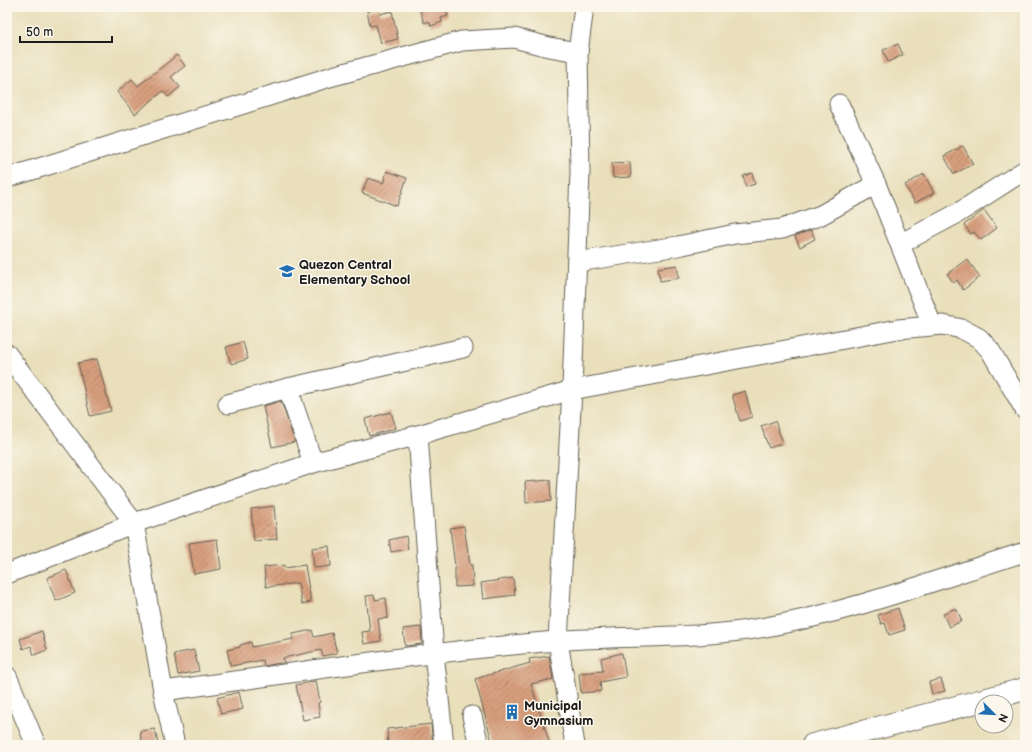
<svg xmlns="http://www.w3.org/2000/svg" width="1032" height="752" viewBox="0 0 1032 752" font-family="'Balsamiq Sans',sans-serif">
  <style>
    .building { fill: url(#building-hatch) }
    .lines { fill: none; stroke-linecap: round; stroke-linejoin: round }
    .minor-casing { stroke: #646054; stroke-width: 21 }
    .highway-casing { stroke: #646054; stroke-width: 24 }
    .minor { stroke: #fff; stroke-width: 19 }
    .highway { stroke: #fff; stroke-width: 22 }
    .labels { text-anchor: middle; stroke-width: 3; stroke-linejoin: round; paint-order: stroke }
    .poi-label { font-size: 13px; font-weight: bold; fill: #1c1c1c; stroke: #fbf7ec; text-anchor: start }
  </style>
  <defs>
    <pattern id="building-hatch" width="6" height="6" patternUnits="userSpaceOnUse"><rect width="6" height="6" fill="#d89f7e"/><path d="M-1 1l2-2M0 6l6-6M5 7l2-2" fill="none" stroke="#ae8166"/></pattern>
  </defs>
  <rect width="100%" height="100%" fill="#fbf7ec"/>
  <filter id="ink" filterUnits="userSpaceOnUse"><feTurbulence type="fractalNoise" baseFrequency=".025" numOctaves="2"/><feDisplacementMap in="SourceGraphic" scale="8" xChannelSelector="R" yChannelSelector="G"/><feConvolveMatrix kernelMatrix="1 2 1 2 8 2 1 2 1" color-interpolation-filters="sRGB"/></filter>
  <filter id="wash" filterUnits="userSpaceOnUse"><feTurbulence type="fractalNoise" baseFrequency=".012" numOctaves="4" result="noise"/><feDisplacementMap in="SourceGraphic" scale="16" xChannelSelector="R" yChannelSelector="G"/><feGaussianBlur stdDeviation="0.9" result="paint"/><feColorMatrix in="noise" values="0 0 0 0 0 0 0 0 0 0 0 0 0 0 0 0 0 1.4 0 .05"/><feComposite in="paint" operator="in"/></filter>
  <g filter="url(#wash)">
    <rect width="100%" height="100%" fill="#e9dfbb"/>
    <g id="blocks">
      <g class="building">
        <path d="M419,7H445L448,16L441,18L442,22L431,26L429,21L424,23Z"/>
        <path d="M378,9L380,14L392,11L398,39L381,43L376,25L370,26L367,11Z"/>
        <path d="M898,44L903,55L888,62L883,50Z"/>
        <path d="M177,55L185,66L171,77L180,87L168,97L163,91L135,114L117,92L132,79L138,86Z"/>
        <path d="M963,146L973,164L954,174L944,156Z"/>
        <path d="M630,162L631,177L613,178L612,163Z"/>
        <path d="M387,171L407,178L397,206L362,193L368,178L383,183Z"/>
        <path d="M752,173L755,184L746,187L743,176Z"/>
        <path d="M924,174L934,193L915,203L905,185Z"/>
        <path d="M984,210L997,228L981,240L974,232L971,234L964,225Z"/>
        <path d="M811,230L815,239L800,247L795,236Z"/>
        <path d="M967,259L980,277L963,290L957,280L954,283L947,274Z"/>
        <path d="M677,265L679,278L660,281L658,268Z"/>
        <path d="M243,342L248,359L231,364L226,347Z"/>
        <path d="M97,359L111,411L90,416L78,363Z"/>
        <path d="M745,391L752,417L740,421L732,395Z"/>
        <path d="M281,401L295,442L272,447L263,406Z"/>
        <path d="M391,412L396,428L369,436L365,419Z"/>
        <path d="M775,421L783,443L769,448L761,426Z"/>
        <path d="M550,480L551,501L526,503L525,482Z"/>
        <path d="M274,506L277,539L254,541L251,509Z"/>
        <path d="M464,526L470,565H472L473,586L455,587V566L450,528Z"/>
        <path d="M406,536L408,549L391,552L389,540Z"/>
        <path d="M217,539L221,569L194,574L189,543Z"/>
        <path d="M329,546L331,566L314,568L312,548Z"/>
        <path d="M284,565L285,568L305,565L311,602L302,604L298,583L266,587L264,567Z"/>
        <path d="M66,570L75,593L56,601L47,578Z"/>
        <path d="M513,578L515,595L483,599L481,583Z"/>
        <path d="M374,595L375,600L386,598L388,618L378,619L381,641L364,644L362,632L370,631L366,596Z"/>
        <path d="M898,608L905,630L889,635L885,623L881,624L878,615Z"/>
        <path d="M956,608L962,621L949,627L943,614Z"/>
        <path d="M421,627L422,644L405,646L403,629Z"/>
        <path d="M312,630L314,637L332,633L337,653L323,656L321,650L283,658L284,663H280L264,666L263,660L231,666L227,650L240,647V645L251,642L252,647L293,639V634Z"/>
        <path d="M42,631L47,650L34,655L31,646L23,649L20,639Z"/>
        <path d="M194,650L199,671L178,675L174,654Z"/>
        <path d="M622,653L626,677L600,682L601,691L581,693L579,673L603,671L601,658Z"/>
        <path d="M549,656L553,679L531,684L550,745H493L475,679L530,663L529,659Z"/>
        <path d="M941,679L945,691L932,694L929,682Z"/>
        <path d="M316,681L320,702L318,703L320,717L303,720L296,685Z"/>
        <path d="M239,692L243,709L221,714L217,698Z"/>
        <path d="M431,724L433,745H388L387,729Z"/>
        <path d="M155,729L158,744L142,745L140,731Z"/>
      </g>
    </g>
  </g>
  <g filter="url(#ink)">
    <use href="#blocks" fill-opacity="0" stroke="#646054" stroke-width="1"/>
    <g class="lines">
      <defs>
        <g id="minor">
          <path d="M839,104L876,184L932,325"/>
          <path d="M7,178L333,76L462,41L514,38L549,47L578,52"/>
          <path d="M900,244L958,213L1025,170"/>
          <path d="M577,262L678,246L735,234L782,229L821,215L876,184"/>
          <path d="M7,354L134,523L163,691L175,745"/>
          <path d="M288,388L313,463"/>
          <path d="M228,404L288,388L463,348"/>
          <path d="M418,435L434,653L444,745"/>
          <path d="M7,574L134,523L313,463L418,435L572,390L898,329L943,325L962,329L979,338L990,350L1025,410"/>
          <path d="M7,676L36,745"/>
          <path d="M163,691C294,673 424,652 556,641C628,635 701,640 771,626C858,610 941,578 1025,552"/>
          <path d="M472,716L479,745"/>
          <path d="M575,745L558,641L572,390L580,172L578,52L584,7"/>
        </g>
        <path id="highway" d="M813,745L1025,689"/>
      </defs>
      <use href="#minor" class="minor-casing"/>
      <use href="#highway" class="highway-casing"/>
      <use href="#minor" class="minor"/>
      <use href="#highway" class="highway"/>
    </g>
  </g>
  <defs>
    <symbol id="school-bare" viewBox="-9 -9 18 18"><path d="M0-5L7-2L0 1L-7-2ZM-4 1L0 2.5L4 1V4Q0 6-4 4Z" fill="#1f6fb2" stroke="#fbf7ec" stroke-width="2.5" paint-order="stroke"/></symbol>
    <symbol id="building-bare" viewBox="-9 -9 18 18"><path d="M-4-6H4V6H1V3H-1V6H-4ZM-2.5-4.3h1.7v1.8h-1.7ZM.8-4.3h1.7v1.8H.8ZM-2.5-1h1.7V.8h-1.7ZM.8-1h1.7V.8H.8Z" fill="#1f6fb2" stroke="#fbf7ec" stroke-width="2.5" paint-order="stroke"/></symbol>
  </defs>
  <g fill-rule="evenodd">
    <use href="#school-bare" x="276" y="260" width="22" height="22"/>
    <use href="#building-bare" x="501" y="701" width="22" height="22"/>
  </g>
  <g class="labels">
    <g class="poi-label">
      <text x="299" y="269">Quezon Central<tspan x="299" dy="15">Elementary School</tspan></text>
      <text x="524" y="710">Municipal<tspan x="524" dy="15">Gymnasium</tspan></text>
    </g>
  </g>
  <rect width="1032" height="752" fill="none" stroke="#fbf7ec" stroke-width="24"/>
  <g transform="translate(994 714) rotate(114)"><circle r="19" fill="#fbf7ec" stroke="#a29f99"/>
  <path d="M0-3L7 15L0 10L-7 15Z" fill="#1f6fb2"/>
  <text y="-6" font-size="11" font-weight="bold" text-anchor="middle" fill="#1c1c1c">N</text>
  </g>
  <path d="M20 36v6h92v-6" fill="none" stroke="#1c1c1c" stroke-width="2"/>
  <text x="26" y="36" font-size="12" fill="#1c1c1c" stroke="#fbf7ec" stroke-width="3" paint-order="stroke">50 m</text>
</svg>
